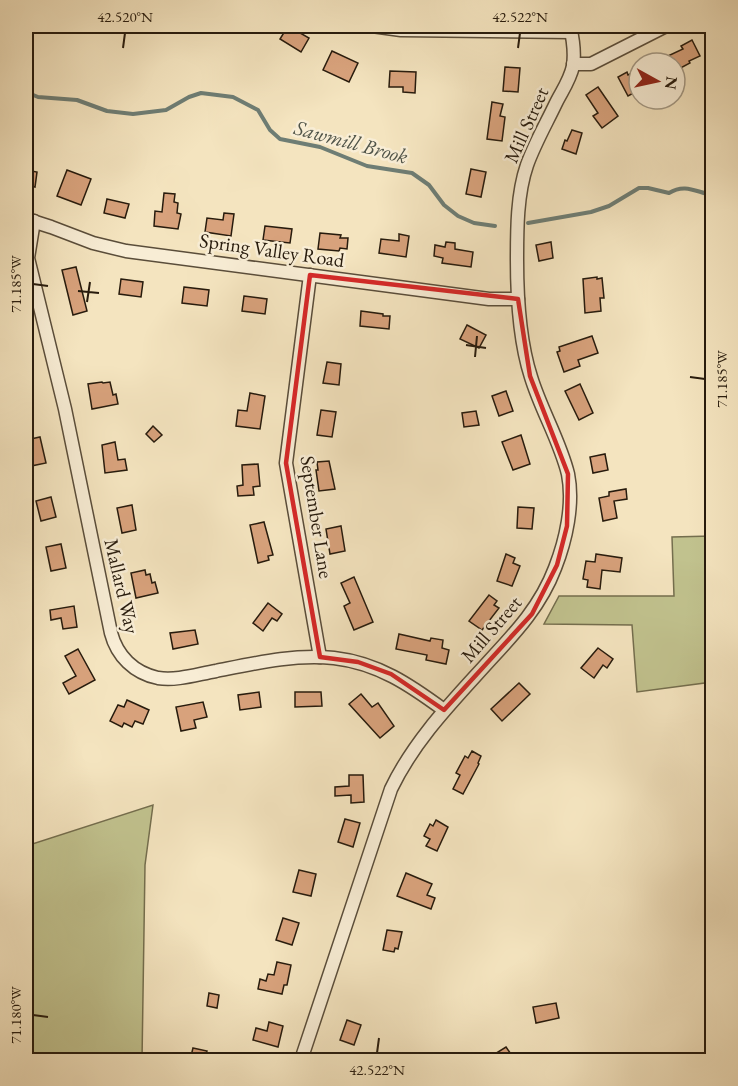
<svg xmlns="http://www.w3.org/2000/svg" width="738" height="1086" viewBox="0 0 738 1086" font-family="'EB Garamond',serif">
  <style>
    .green { fill: #c1c28e; stroke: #746e4e; stroke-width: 1.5 }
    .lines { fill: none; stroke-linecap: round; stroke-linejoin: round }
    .stream { stroke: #6e7d74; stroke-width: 4 }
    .building { fill: #d8a27c; stroke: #271b0d; stroke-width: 1.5 }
    .minor-casing { stroke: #5a4d3a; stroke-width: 15 }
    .minor { stroke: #f8edd5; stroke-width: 12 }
    .marked { fill: none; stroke: #d62828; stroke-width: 4.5; stroke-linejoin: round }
    .ticks { fill: none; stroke: #271b0d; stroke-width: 2 }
    .labels { text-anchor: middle; stroke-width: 5; stroke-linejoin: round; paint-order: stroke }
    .street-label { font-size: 20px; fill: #271b0d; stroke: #f8edd5 }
    .water-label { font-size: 21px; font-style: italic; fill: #505449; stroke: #f8edd5 }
    .neatline { fill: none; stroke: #271b0d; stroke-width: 2 }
    .ticks-label { font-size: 15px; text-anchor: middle; fill: #271b0d }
  </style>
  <rect width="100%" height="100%" fill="#f4e4bf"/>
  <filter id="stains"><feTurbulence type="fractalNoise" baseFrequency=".00333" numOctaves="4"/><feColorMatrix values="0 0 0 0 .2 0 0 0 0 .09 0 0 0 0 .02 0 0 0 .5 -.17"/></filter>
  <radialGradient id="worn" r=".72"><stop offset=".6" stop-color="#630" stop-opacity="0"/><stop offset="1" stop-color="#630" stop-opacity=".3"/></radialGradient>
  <g class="green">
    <path d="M712,536V682L637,692L632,625L544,624L559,596H674L672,537Z"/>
    <path d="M153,805L145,865L142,1060H26V846Z"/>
  </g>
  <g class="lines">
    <g class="stream">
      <path d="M26,92L38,97L77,100L107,111L133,114L166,110L189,97L201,93L233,97L258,110L270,130L280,139L320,147L367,166L412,173L429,185L444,205L458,216L474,223L495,226"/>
      <path d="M528,223L591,212L609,206L639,188H648L669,193C685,183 696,192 712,195"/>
    </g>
  </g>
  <g class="building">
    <path d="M288,26L309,38L301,52L280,39Z"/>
    <path d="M692,40L700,56L689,61L690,63L675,71V63H653L683,49L681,46Z"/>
    <path d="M332,51L358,63L349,82L323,70Z"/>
    <path d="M505,67L520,68L518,92L503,91Z"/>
    <path d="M639,70V90L628,96L618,77L627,72L628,75Z"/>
    <path d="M390,71L416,72L415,93L403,92V87H389Z"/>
    <path d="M598,87L618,116L602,128L593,116L598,113L586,95Z"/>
    <path d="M492,102L503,104L500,116L505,117L502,141L487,139Z"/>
    <path d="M572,130L582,133L576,154L562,149L565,140L567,141Z"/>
    <path d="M471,169L486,172L481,197L466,194Z"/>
    <path d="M26,170L37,172L35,187L26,185Z"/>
    <path d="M67,170L91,179L81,205L57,196Z"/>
    <path d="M164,193L175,194L174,202L178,203L177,213L181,214L178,229L154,226L155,211L162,212Z"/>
    <path d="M107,199L129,204L125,218L104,213Z"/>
    <path d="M224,213L234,214L231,236L205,232L207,218L223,220Z"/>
    <path d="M265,226L292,229L290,243L263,240Z"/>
    <path d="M320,233L341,235L340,238H348L347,249L340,248L339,251L318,249Z"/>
    <path d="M399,234L409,236L406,257L379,253L381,239L399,241Z"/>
    <path d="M446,242L455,243V249L473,252L471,267L442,263L443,258L434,256L435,245L445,247Z"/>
    <path d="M551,242L553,258L539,261L536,245Z"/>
    <path d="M76,267L87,311L73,315L62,270Z"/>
    <path d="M597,277V279L602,278L604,298H600L601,311L585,313L583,279Z"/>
    <path d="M121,279L143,282L141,297L119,294Z"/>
    <path d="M184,287L209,290L207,306L182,303Z"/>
    <path d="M244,296L267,299L265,314L242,311Z"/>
    <path d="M361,311L383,314V316H390L389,329L360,326Z"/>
    <path d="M467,325L486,335L479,348L460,339Z"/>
    <path d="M592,336L598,353L578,360L580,366L564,372L557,352L560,351L559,347Z"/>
    <path d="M327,362L341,364L339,385L323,383Z"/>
    <path d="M102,382L103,383L110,382L113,395L116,394L118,404L92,409L88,384Z"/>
    <path d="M580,384L593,413L579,420L565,391Z"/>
    <path d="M506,391L513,411L499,416L492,396Z"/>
    <path d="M250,393L265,396L260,429L236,426L238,410L247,411Z"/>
    <path d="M321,410L336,412L332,437L317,435Z"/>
    <path d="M476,411L479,425L464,427L462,413Z"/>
    <path d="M153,426L162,435L154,442L146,434Z"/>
    <path d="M521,435L530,464L513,470L502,442Z"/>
    <path d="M40,437L46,463L31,466L26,440Z"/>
    <path d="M115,442L118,460L125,459L127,470L105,473L102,445Z"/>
    <path d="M605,454L608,470L593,473L590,457Z"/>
    <path d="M329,461L335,489L319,491L316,470H318L317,462Z"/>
    <path d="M258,464L260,486L253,487L254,495L238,496L237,486L243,485L242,465Z"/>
    <path d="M626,489L627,499L614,501L617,518L603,521L599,498L609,496V492Z"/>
    <path d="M51,497L56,517L41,521L36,501Z"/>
    <path d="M132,505L136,530L122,533L117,508Z"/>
    <path d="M518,507L534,508L532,529L517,528Z"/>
    <path d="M264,522L273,555L268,556L269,560L258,563L250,525Z"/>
    <path d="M341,526L345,551L330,554L326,529Z"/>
    <path d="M61,544L66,568L51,571L46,547Z"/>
    <path d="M506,554L515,558L513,563L520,566L512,586L497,581Z"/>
    <path d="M596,554L622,558L620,572L602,570L600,589L587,587L588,580L583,579L586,561L595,562Z"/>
    <path d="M145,570L146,575L150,574L152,583L155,582L158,593L136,598L131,573Z"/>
    <path d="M354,577L373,622L354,630L344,606L350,603L341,583Z"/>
    <path d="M489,595L497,601L494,605L499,608L482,630L469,621Z"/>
    <path d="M268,603L282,614L277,621L272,618L263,631L253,623Z"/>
    <path d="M74,606L77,627L63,629L61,618L51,620L50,610Z"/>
    <path d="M195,630L198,644L173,649L170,633Z"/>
    <path d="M399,634L430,641L431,638L443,640L442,648L449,650L446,664L426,660L427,655L396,649Z"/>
    <path d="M598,648L613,659L607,668L603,665L594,678L581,668Z"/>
    <path d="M78,649L95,680L69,694L63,683L76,676L65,656Z"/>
    <path d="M519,683L530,694L502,721L491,709Z"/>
    <path d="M259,692L261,707L240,710L238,695Z"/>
    <path d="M295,692H321L322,706L295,707Z"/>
    <path d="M361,694L372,707L378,703L394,726L380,738L349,704Z"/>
    <path d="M127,700L149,710L143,724L135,721L132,727L124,723L122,727L110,721L118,705L124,707Z"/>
    <path d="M203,702L207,717L194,720L196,728L181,731L176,707Z"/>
    <path d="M472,751L481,756L478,763L479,764L463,794L453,789L460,775L456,773L465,756L468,758Z"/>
    <path d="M349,775H363L364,802L351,803V795L335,796V787L349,786Z"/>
    <path d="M345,819L360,823L353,847L338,842Z"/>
    <path d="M436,820L448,827L437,851L426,846L430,839L424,836L430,824L433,826Z"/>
    <path d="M299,870L316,874L311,896L293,892Z"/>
    <path d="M406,873L432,884L427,895L435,898L431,909L397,896Z"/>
    <path d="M283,918L299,923L292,945L276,940Z"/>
    <path d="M387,930L402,932L398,949L395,948L394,952L383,950Z"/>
    <path d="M277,962L291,965L287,985H284L282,994L258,989L260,979L266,981L268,974L274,975Z"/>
    <path d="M209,993L219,995L217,1008L207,1006Z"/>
    <path d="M556,1003L559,1018L536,1023L533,1007Z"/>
    <path d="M347,1020L361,1025L354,1045L340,1040Z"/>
    <path d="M269,1022L283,1026L278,1047L253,1040L256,1028L267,1031Z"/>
    <path d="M506,1047L515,1060H485Z"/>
    <path d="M193,1048L207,1051L204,1060H190Z"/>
  </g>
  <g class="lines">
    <defs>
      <g id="minor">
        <path d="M372,26L401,30L571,32"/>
        <path d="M573,64H591L666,26"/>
        <path d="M26,219L51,227L93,243L126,251L489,299H518"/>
        <path d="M34,221L28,258L65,409L111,633C117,656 134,673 158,678C177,681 198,674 216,671C256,663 294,654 334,658C378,663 410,685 444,710"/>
        <path d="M310,275L286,463L320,657"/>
        <path d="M301,1060L391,789C415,739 453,701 490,660C517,631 541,605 555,568C566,540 574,504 568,474C560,441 541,410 531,377C519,340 517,298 517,260C517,229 517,194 527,165C535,143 546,124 556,103C562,91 570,80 573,66C575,53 573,39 570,26"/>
      </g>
    </defs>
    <use href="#minor" class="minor-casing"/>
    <use href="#minor" class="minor"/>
  </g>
  <path class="marked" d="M310,275L518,299L530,376L568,474L567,526L557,565L532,614L444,710L391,674L358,662L320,657L286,463Z"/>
  <path class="ticks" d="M123,48L125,33M518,48L520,33M33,284L48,286M78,291L99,293M87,302L90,282M466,345L486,348M475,357L477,336M690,377L705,379M33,1015L48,1017M377,1053L379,1038"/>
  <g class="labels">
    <g class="street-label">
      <text transform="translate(526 125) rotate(-66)" y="7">Mill Street</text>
      <text transform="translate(272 250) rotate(8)" y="7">Spring Valley Road</text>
      <text transform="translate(317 517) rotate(81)" y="7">September Lane</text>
      <text transform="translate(122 586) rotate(77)" y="7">Mallard Way</text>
      <text transform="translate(491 629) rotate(-49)" y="7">Mill Street</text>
    </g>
    <g class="water-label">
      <text transform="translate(351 142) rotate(15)" y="7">Sawmill Brook</text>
    </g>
  </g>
  <rect width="738" height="1086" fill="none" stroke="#f4e4bf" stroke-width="66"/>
  <g transform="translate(657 81) rotate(98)"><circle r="28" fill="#f8edd5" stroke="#a49985" stroke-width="1.5"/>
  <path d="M0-4.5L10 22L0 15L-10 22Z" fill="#8f2418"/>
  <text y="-9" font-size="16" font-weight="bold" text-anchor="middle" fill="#271b0d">N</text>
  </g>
  <rect x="33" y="33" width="672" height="1020" class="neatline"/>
  <g class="ticks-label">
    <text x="125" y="22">42.520°N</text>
    <text x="520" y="22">42.522°N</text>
    <text transform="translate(16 284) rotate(-90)" y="5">71.185°W</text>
    <text transform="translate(722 379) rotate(-90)" y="5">71.185°W</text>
    <text transform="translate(16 1015) rotate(-90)" y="5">71.180°W</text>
    <text x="377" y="1075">42.522°N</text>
  </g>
  <rect width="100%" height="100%" filter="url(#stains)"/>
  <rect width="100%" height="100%" fill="url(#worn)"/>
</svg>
